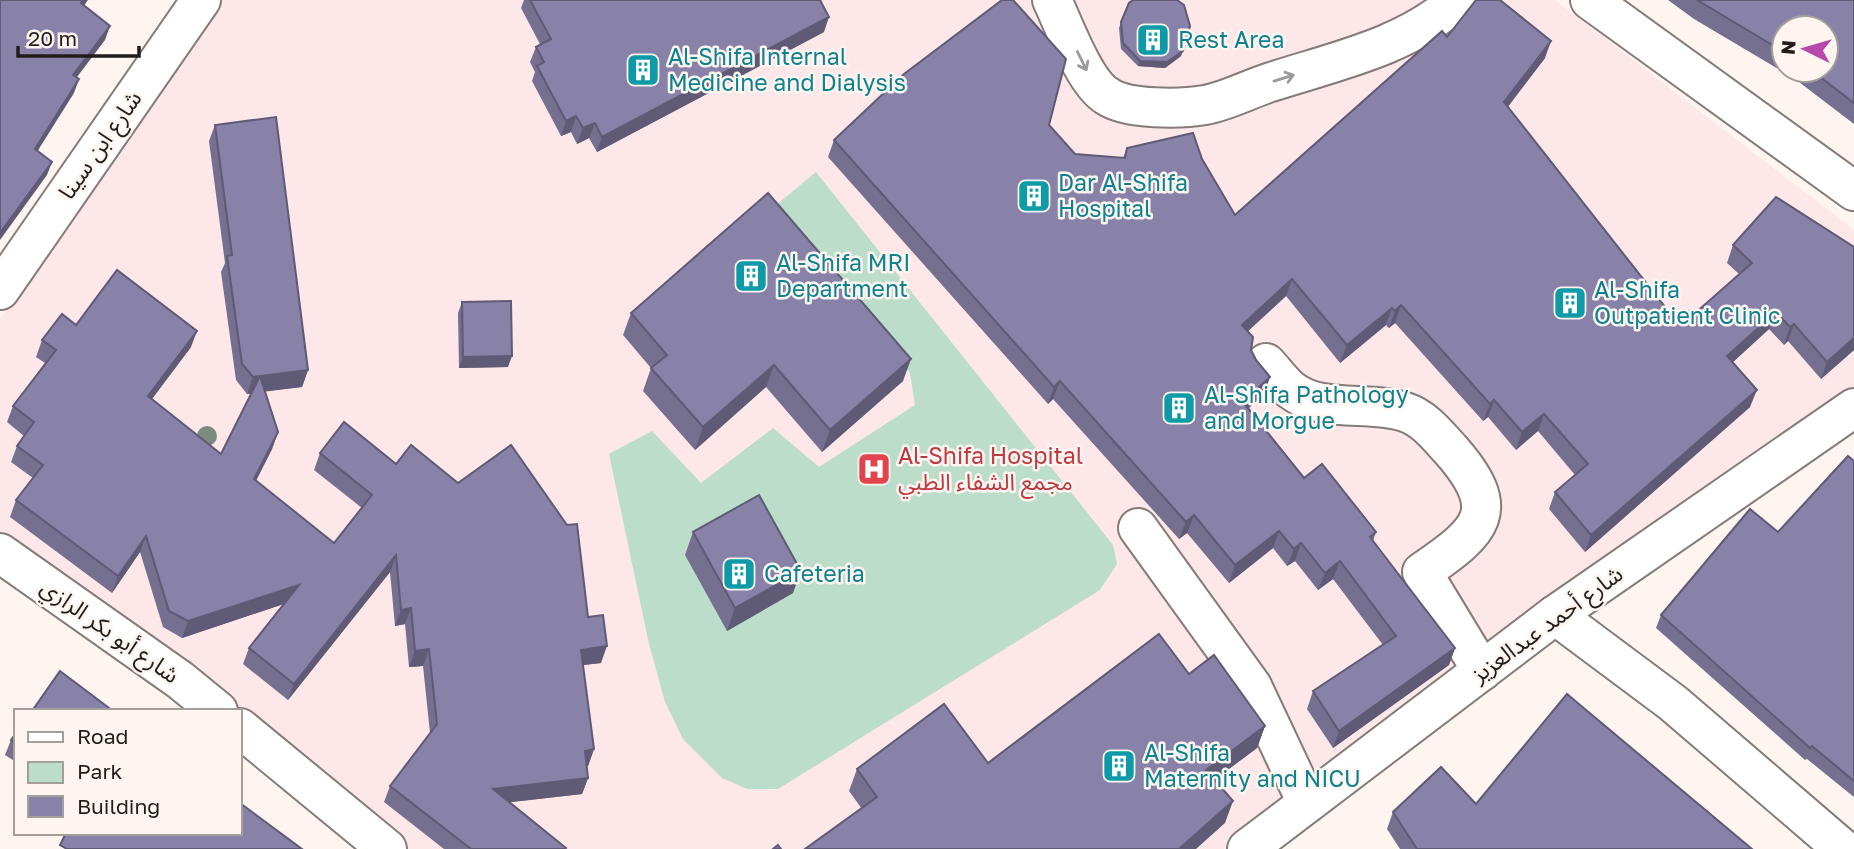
<svg xmlns="http://www.w3.org/2000/svg" width="1854" height="849" viewBox="0 0 1854 849" font-family="'Golos Text','Noto Sans Arabic',sans-serif">
  <style>
    .medical { fill: #fde7e9 }
    .green { fill: #bbddc9 }
    .lines { fill: none; stroke-linecap: round; stroke-linejoin: round }
    .minor-casing { stroke: #847c79; stroke-width: 42 }
    .major-casing { stroke: #847c79; stroke-width: 42 }
    .minor { stroke: #fff; stroke-width: 38 }
    .major { stroke: #fff; stroke-width: 38 }
    .tree { fill: #7b8b80 }
    .wall { fill: #756f90; fill-rule: evenodd }
    .shaded-wall { fill: #5f5a76 }
    .building { fill: #8881a8; stroke: #5f5a76; stroke-width: 2 }
    .oneway { stroke: #9b9998 }
    .labels { text-anchor: middle; stroke-width: 5; stroke-linejoin: round; paint-order: stroke }
    .culture-label { font-size: 23px; fill: #0d838f; stroke: #fef5f1; text-anchor: start }
    .street-label { font-size: 23px; fill: #201d1b; stroke: #fef5f1 }
    .health-label { font-size: 23px; fill: #be3a42; stroke: #fef5f1; text-anchor: start }
  </style>
  <rect width="100%" height="100%" fill="#fef5f1"/>
  <path class="medical" d="M221,0H1555L1854,230V395L1334,765L1224,849H400L0,543V318Z"/>
  <path class="green" d="M816,172L1113,545L1117,564L1100,590L778,789H747L722,778L683,739L665,702L649,644L609,454L652,431L701,483L773,428L819,467L915,405L910,373L775,206Z"/>
  <g class="lines">
    <defs>
      <g id="minor">
        <path d="M1052,0C1064,25 1084,82 1107,96C1127,110 1181,109 1205,105C1227,101 1249,89 1271,82C1336,61 1406,47 1458,0"/>
        <path d="M0,290L201,0"/>
        <path d="M1266,363C1274,371 1282,383 1291,390C1322,414 1369,400 1405,412C1424,418 1437,435 1450,449C1505,511 1482,531 1422,572L1482,671"/>
        <path d="M1138,528L1252,686L1307,803"/>
        <path d="M0,553L180,680L218,711"/>
        <path d="M1555,615L1673,703L1843,849"/>
        <path d="M240,728L387,849"/>
        <path d="M1247,849L1555,615L1854,408"/>
      </g>
      <path id="major" d="M1590,0L1854,191"/>
    </defs>
    <use href="#minor" class="minor-casing"/>
    <use href="#major" class="major-casing"/>
    <use href="#minor" class="minor"/>
    <use href="#major" class="major"/>
  </g>
  <circle class="tree" cx="207" cy="436" r="10"/>
  <g class="wall">
    <path d="M524,0H820L824,32L597,152L589,138L577,144L571,132L561,136L532,81L535,72L530,62L536,47L540,44L521,8Z"/>
    <path d="M1668,0H1854V124L1795,79L1694,19ZM1784,28L1826,70H1784Z"/>
    <path d="M1129,3L1181,56L1165,68L1138,66L1121,49L1119,28Z"/>
    <path d="M1447,37L1545,58L1507,107L1677,322L1693,315L1739,274L1727,263L1733,245L1854,247V350L1821,379L1788,341L1784,345L1769,329L1733,362L1750,407L1585,552L1549,509L1555,492L1575,475L1538,431L1516,450L1488,417L1483,421L1395,323L1389,328L1386,325L1340,363L1286,296L1248,331L1251,350L1256,360L1270,377L1264,394L1248,409L1304,478L1376,532L1373,541L1455,648L1449,665L1333,748L1307,709L1313,691L1383,645L1333,579L1318,590L1295,561L1287,566L1273,548L1229,583L1187,533L1179,539L1053,399L1048,404L828,157L834,140L1049,125L1075,154L1123,158L1127,148L1202,159L1235,215Z"/>
    <path d="M215,125L308,370L302,387L265,391L278,432L272,449L256,481L334,543L362,508L314,470L320,453L588,617L601,663L583,665L594,749L588,766H587L588,778L582,794L510,802L566,849H444L384,802L390,786L430,733L423,666L409,667L405,624L395,626L390,572L288,700L243,664L249,648L283,604L182,638L163,627L140,552L112,593L10,517L16,500L33,478L11,462L17,446L24,436L7,422L13,406L45,363L36,357L42,340L76,325L191,347L152,399L221,454L251,393L247,394L236,380L221,272L225,263L209,141Z"/>
    <path d="M462,302L508,367L459,368L458,313Z"/>
    <path d="M631,313L903,381L822,452L766,387L695,450L643,391L651,368L623,335Z"/>
    <path d="M1854,461V797L1807,759L1805,760L1656,628L1661,615L1778,532Z"/>
    <path d="M693,532L793,593L727,631L685,555Z"/>
    <path d="M1189,674L1265,726L1257,748L1214,780L1225,823L862,809L849,791L857,769L988,763Z"/>
    <path d="M16,733V762L5,755L11,740Z"/>
    <path d="M1476,804L1752,849H1400L1387,829L1393,812Z"/>
  </g>
  <g class="shaded-wall">
    <path d="M83,0H88L76,17L81,3Z"/>
    <path d="M829,17L824,32L597,152L602,137Z"/>
    <path d="M110,26L105,40L68,89L73,75Z"/>
    <path d="M1551,41L1545,58L1498,120L1504,102Z"/>
    <path d="M1183,51L1181,56L1165,68L1138,66L1140,61Z"/>
    <path d="M79,79L74,93L30,163L35,149Z"/>
    <path d="M576,116L571,132L561,136L566,121Z"/>
    <path d="M595,123L589,138L577,144L583,128Z"/>
    <path d="M52,162L47,175L0,240V233Z"/>
    <path d="M1292,279L1286,296L1236,342L1242,325Z"/>
    <path d="M1401,305L1395,323L1389,328L1395,311Z"/>
    <path d="M1392,308L1386,325L1340,363L1347,345Z"/>
    <path d="M1776,312L1769,329L1721,373L1727,356Z"/>
    <path d="M1794,324L1788,341L1784,345L1790,327Z"/>
    <path d="M197,331L191,347L142,412L148,396Z"/>
    <path d="M1854,338V350L1821,379L1827,362Z"/>
    <path d="M512,356L508,367L459,368L463,357Z"/>
    <path d="M911,359L903,381L822,452L830,430Z"/>
    <path d="M774,365L766,387L695,450L703,427Z"/>
    <path d="M308,370L302,387L254,393L260,376Z"/>
    <path d="M260,376L254,393L247,394L253,377Z"/>
    <path d="M1270,377L1264,394L1236,419L1243,402Z"/>
    <path d="M1060,381L1053,399L1048,404L1054,387Z"/>
    <path d="M1757,390L1750,407L1585,552L1591,535Z"/>
    <path d="M1494,400L1488,417L1483,421L1490,404Z"/>
    <path d="M1544,414L1538,431L1516,450L1522,432Z"/>
    <path d="M278,432L272,449L248,496L254,479Z"/>
    <path d="M1194,515L1187,533L1179,539L1186,522Z"/>
    <path d="M1279,531L1273,548L1229,583L1235,565Z"/>
    <path d="M146,536L140,552L112,593L118,576Z"/>
    <path d="M1301,543L1295,561L1287,566L1294,549Z"/>
    <path d="M396,555L390,572L288,700L294,684Z"/>
    <path d="M1340,561L1333,579L1318,590L1325,573Z"/>
    <path d="M801,571L793,593L727,631L735,608Z"/>
    <path d="M299,585L293,601L182,638L188,621Z"/>
    <path d="M411,608L405,624L395,626L401,610Z"/>
    <path d="M607,646L601,663L575,666L581,650Z"/>
    <path d="M1455,648L1449,665L1333,748L1339,731Z"/>
    <path d="M429,649L423,666L409,667L415,651Z"/>
    <path d="M1265,726L1257,748L1198,792L1206,770Z"/>
    <path d="M594,749L588,766L579,767L585,751Z"/>
    <path d="M588,778L582,794L487,805L493,789Z"/>
    <path d="M1233,801L1225,823L1196,849H1179Z"/>
  </g>
  <g class="building">
    <path d="M0,0H83L81,3L110,26L73,75L79,79L35,149L52,162L0,233Z"/>
    <path d="M530,0H820L829,17L602,137L595,123L583,128L576,116L566,121L537,66L544,62L536,47L551,39Z"/>
    <path d="M1002,0H1013L1066,59L1049,125L1075,154L1125,158L1127,148L1193,133L1202,159L1235,215L1442,31L1447,37L1476,0H1500L1551,41L1504,102L1677,322L1689,311L1693,315L1752,263L1733,245L1776,197L1854,247V338L1827,362L1794,324L1790,327L1776,312L1727,356L1757,390L1591,535L1555,492L1588,464L1544,414L1522,432L1494,400L1490,404L1401,305L1395,311L1392,308L1347,345L1292,279L1242,325L1253,337L1251,350L1256,360L1270,377L1243,402L1304,478L1322,464L1376,532L1370,537L1455,648L1339,731L1313,691L1396,636L1340,561L1325,573L1301,543L1294,549L1279,531L1235,565L1194,515L1186,522L1060,381L1054,387L834,140L904,74Z"/>
    <path d="M1133,0H1177L1184,5L1190,26L1183,51L1167,62L1140,61L1123,43L1121,22L1129,3Z"/>
    <path d="M1697,0H1854V103L1811,70H1826V28H1784V52Z"/>
    <path d="M276,117L308,370L260,376L278,432L254,479L334,543L372,495L320,453L344,422L396,464L411,445L458,483L511,445L567,525L577,524L588,617L603,615L607,646L581,650L594,749L585,751L588,778L493,789L566,848L565,849H471L390,786L437,724L429,649L415,651L411,608L401,610L396,555L294,684L249,648L299,585L188,621L169,611L146,536L118,576L16,500L43,465L17,446L34,422L13,406L56,350L42,340L62,314L76,325L117,270L197,331L148,396L221,454L260,376L253,377L242,364L227,256L232,255L215,125Z"/>
    <path d="M768,193L911,359L830,430L774,365L703,427L651,368L667,355L631,313Z"/>
    <path d="M511,301L512,356L463,357L462,302Z"/>
    <path d="M1848,456L1854,461V781L1812,746L1810,748L1661,615L1750,509L1778,532Z"/>
    <path d="M759,495L801,571L735,608L693,532Z"/>
    <path d="M1159,634L1189,674L1214,655L1265,726L1206,770L1233,801L1179,849H805L877,797L857,769L944,704L988,763Z"/>
    <path d="M60,671L113,711H32Z"/>
    <path d="M1567,694L1752,849H1417L1393,812L1441,767L1476,804Z"/>
    <path d="M16,733V744L11,740Z"/>
    <path d="M240,803L302,849H67L60,845L66,833H240Z"/>
    <path d="M778,845L781,849H773Z"/>
  </g>
  <defs><path id="oneway-shaft" d="M-6 0H5M1.5-3L5.5 0L1.5 3" fill="none" stroke-width="1.6" stroke-linecap="round" stroke-linejoin="round" transform="scale(1.75)"/></defs>
  <g class="oneway">
    <use href="#oneway-shaft" transform="translate(1082 61) rotate(64)"/>
    <use href="#oneway-shaft" transform="translate(1284 78) rotate(-17)"/>
  </g>
  <defs>
    <symbol id="building-square" viewBox="-11 -11 22 22"><rect x="-9" y="-9" width="18" height="18" rx="4" fill="#0f9aa8" stroke="#fef5f1"/><path d="M-4-6H4V6H1V3H-1V6H-4ZM-2.5-4.3h1.7v1.8h-1.7ZM.8-4.3h1.7v1.8H.8ZM-2.5-1h1.7V.8h-1.7ZM.8-1h1.7V.8H.8Z" fill="#fff"/></symbol>
    <symbol id="hospital-square" viewBox="-11 -11 22 22"><rect x="-9" y="-9" width="18" height="18" rx="4" fill="#e0444e" stroke="#fef5f1"/><path d="M-5-5h3v3.5h4V-5h3V5h-3V1.5h-4V5h-3Z" fill="#fff"/></symbol>
  </defs>
  <g fill-rule="evenodd">
    <use href="#building-square" x="1134" y="21" width="38" height="38"/>
    <use href="#building-square" x="624" y="51" width="38" height="38"/>
    <use href="#building-square" x="1015" y="177" width="38" height="38"/>
    <use href="#building-square" x="732" y="257" width="38" height="38"/>
    <use href="#building-square" x="1551" y="284" width="38" height="38"/>
    <use href="#building-square" x="1160" y="389" width="38" height="38"/>
    <use href="#hospital-square" x="855" y="450" width="38" height="38"/>
    <use href="#building-square" x="720" y="555" width="38" height="38"/>
    <use href="#building-square" x="1100" y="747" width="38" height="38"/>
  </g>
  <g class="labels">
    <g class="culture-label">
      <text x="1178" y="48">Rest Area</text>
      <text x="668" y="65">Al-Shifa Internal<tspan x="668" dy="26">Medicine and Dialysis</tspan></text>
      <text x="1058" y="191">Dar Al-Shifa<tspan x="1058" dy="26">Hospital</tspan></text>
      <text x="776" y="271">Al-Shifa MRI<tspan x="776" dy="26">Department</tspan></text>
      <text x="1594" y="298">Al-Shifa<tspan x="1594" dy="26">Outpatient Clinic</tspan></text>
      <text x="1204" y="403">Al-Shifa Pathology<tspan x="1204" dy="26">and Morgue</tspan></text>
      <text x="764" y="582">Cafeteria</text>
      <text x="1144" y="761">Al-Shifa<tspan x="1144" dy="26">Maternity and NICU</tspan></text>
    </g>
    <g class="street-label">
      <text transform="translate(100 145) rotate(-55)" y="8">شارع ابن سينا</text>
      <text transform="translate(1547 624) rotate(-36)" y="8">شارع أحمد عبدالعزيز</text>
      <text transform="translate(110 631) rotate(35)" y="8">شارع أبو بكر الرازي</text>
    </g>
    <g class="health-label">
      <text x="898" y="464">Al-Shifa Hospital<tspan x="898" dy="26">مجمع الشفاء الطبي</tspan></text>
    </g>
  </g>
  <rect x="14" y="709" width="228" height="126" fill="#fef5f1" stroke="#a59f9b" stroke-width="2"/>
  <rect x="28" y="732" width="35" height="10" fill="#ffffff" stroke="#a59f9b" stroke-width="2"/>
  <text x="77" y="744" font-size="21" fill="#201d1b">Road</text>
  <rect x="28" y="762" width="35" height="21" fill="#bbddc9" stroke="#a59f9b" stroke-width="2"/>
  <text x="77" y="779" font-size="21" fill="#201d1b">Park</text>
  <rect x="28" y="796" width="35" height="21" fill="#8881a8" stroke="#a59f9b" stroke-width="2"/>
  <text x="77" y="814" font-size="21" fill="#201d1b">Building</text>
  <g transform="translate(1805 49) rotate(275)"><circle r="33" fill="#fef5f1" stroke="#a59f9b" stroke-width="2"/>
  <path d="M0-5L12 26L0 18L-12 26Z" fill="#b649a9"/>
  <text y="-10" font-size="19" font-weight="bold" text-anchor="middle" fill="#201d1b">N</text>
  </g>
  <path d="M18 46v10h121v-10" fill="none" stroke="#201d1b" stroke-width="3.5"/>
  <text x="28" y="46" font-size="21" fill="#201d1b" stroke="#fef5f1" stroke-width="5" paint-order="stroke">20 m</text>
</svg>
